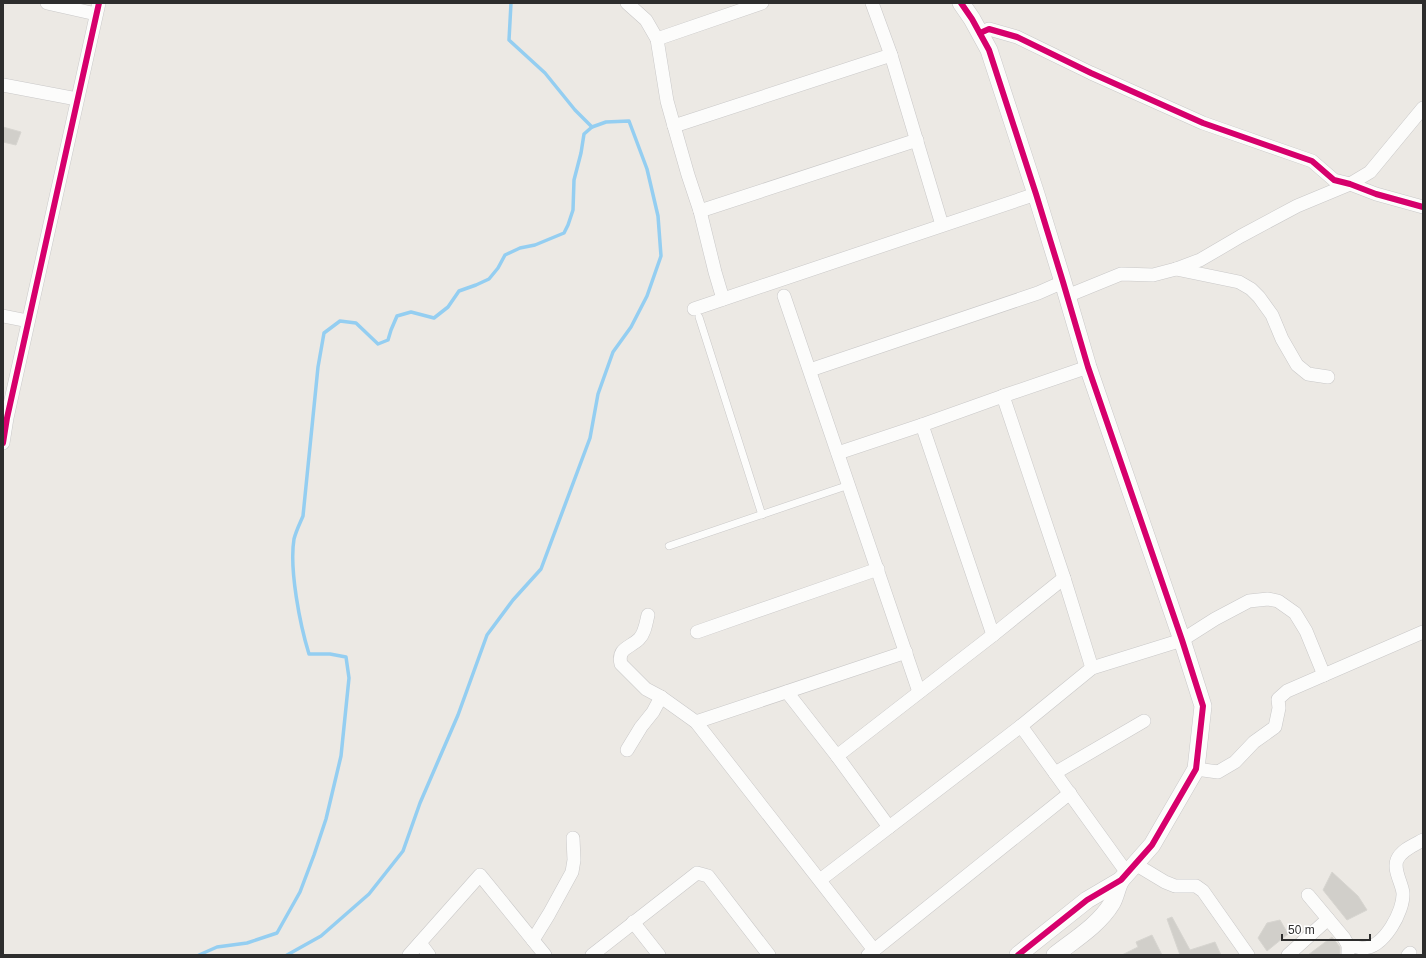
<svg xmlns="http://www.w3.org/2000/svg" width="1426" height="958" viewBox="0 0 1426 958" font-family="Helvetica,sans-serif">
  <style>
    .lines { fill: none; stroke-linecap: round; stroke-linejoin: round }
    .stream { stroke: #94cef1; stroke-width: 3.5 }
    .building { fill: #d1cfca; stroke: #d7d5d0 }
    .service-casing { stroke: #c9c8c8; stroke-width: 8 }
    .minor-casing { stroke: #c9c8c8; stroke-width: 14 }
    .tertiary-casing { stroke: #c9c8c8; stroke-width: 18 }
    .service { stroke: #fcfcfb; stroke-width: 7 }
    .minor { stroke: #fcfcfb; stroke-width: 13 }
    .tertiary { stroke: #fcfcfb; stroke-width: 17 }
    .cycleway-casing { stroke: #fff; stroke-width: 8 }
    .cycleway { stroke: #d6006c; stroke-width: 6 }
  </style>
  <rect width="100%" height="100%" fill="#ece9e4"/>
  <g class="lines">
    <g class="stream">
      <path d="M199,955L217,947L247,943L277,933L300,892L314,855L326,819L341,756L349,678L346,657L330,654H309C300,625 289,569 294,539C296,531 300,523 303,516L318,367L324,333L340,321L356,323L378,344L388,340L391,330L397,316L411,312L434,318L448,307L459,291L476,285L489,279L498,268L505,255L520,248L535,245L564,233L568,225L573,210L574,180L581,153L584,134L592,127"/>
      <path d="M287,955L321,936L369,894L403,851L420,803L458,715L487,635L513,600L541,569L590,438L598,394L613,352L631,327L647,296L661,256L658,216L647,169L629,121L606,122L592,127L575,110L545,73L509,40L511,3"/>
    </g>
  </g>
  <g class="building">
    <path d="M3,127L21,132L16,145L3,142Z"/>
    <path d="M1332,872L1358,896L1367,910L1347,920L1323,890Z"/>
    <path d="M1172,917L1190,950L1215,942L1221,955H1180L1167,919Z"/>
    <path d="M1280,920L1288,934L1267,951L1258,938L1267,923Z"/>
    <path d="M1152,935L1162,955H1122L1138,947L1136,942Z"/>
    <path d="M1332,937L1340,947V955H1308Z"/>
  </g>
  <g class="lines">
    <defs>
      <g id="service">
        <path d="M699,317L762,515"/>
        <path d="M669,546L849,485"/>
      </g>
      <g id="minor">
        <path d="M47,3L96,14"/>
        <path d="M627,3L646,20L657,39L667,101L674,126L891,55"/>
        <path d="M872,3L891,55L942,225"/>
        <path d="M980,33L989,29L1017,37L1091,73L1203,123L1312,161L1334,180L1350,184L1376,194L1423,207"/>
        <path d="M657,39L762,3"/>
        <path d="M3,85L77,99"/>
        <path d="M674,126L688,175L700,211L715,272L723,299"/>
        <path d="M700,211L917,140"/>
        <path d="M1176,269L1239,282L1251,289L1259,297L1272,315L1282,339L1297,365L1308,374L1328,377"/>
        <path d="M784,296L919,692"/>
        <path d="M1067,296L1121,274L1153,275L1176,269L1200,260L1241,236L1297,206L1350,184L1370,172L1423,108"/>
        <path d="M694,309L1036,194"/>
        <path d="M3,316L28,321"/>
        <path d="M810,370L1038,293L1063,282"/>
        <path d="M1003,396L1088,367"/>
        <path d="M922,425L993,635"/>
        <path d="M3,443L7,418L99,3"/>
        <path d="M838,453L922,425L1003,396L1064,578L1092,668"/>
        <path d="M648,615C646,623 645,633 639,639C630,648 617,648 621,664L646,689L661,697L696,722L874,950"/>
        <path d="M697,632L878,569"/>
        <path d="M787,692L837,756L889,827"/>
        <path d="M696,722L906,652"/>
        <path d="M1021,726L1127,873"/>
        <path d="M627,750L641,727L653,712L661,697"/>
        <path d="M837,756L993,635L1064,578"/>
        <path d="M1196,769L1218,772L1235,762L1254,742L1275,727L1279,708L1278,699L1287,691L1423,632"/>
        <path d="M1055,773L1144,721"/>
        <path d="M1135,864L1165,882L1175,886H1196L1203,891L1248,955"/>
        <path d="M820,880L1021,726L1092,668L1182,640L1215,619L1249,601L1268,599L1278,601L1295,613L1306,631L1324,675"/>
        <path d="M1308,895L1344,938L1348,945V955"/>
        <path d="M633,922L659,955"/>
        <path d="M533,940L549,914L572,872L574,860L573,838"/>
        <path d="M420,943L429,955"/>
        <path d="M1348,945C1353,946 1359,948 1363,948C1384,948 1404,911 1403,893C1402,883 1393,870 1397,860C1401,850 1414,845 1423,840"/>
        <path d="M409,955L480,875L545,955"/>
        <path d="M592,955L697,873L708,876L769,955"/>
        <path d="M868,955L1070,793"/>
        <path d="M1288,955L1328,919"/>
        <path d="M1408,955L1410,953"/>
      </g>
      <g id="tertiary">
        <path d="M961,3L972,19L989,50L1036,194L1063,282L1088,367L1182,640L1203,706L1196,769L1152,845L1121,880L1087,900L1018,955"/>
        <path d="M1055,955C1074,940 1099,925 1112,903C1116,896 1117,887 1121,880"/>
      </g>
    </defs>
    <use href="#service" class="service-casing"/>
    <use href="#minor" class="minor-casing"/>
    <use href="#tertiary" class="tertiary-casing"/>
    <use href="#service" class="service"/>
    <use href="#minor" class="minor"/>
    <use href="#tertiary" class="tertiary"/>
    <defs>
      <g id="cycleway">
        <path d="M961,3L972,19L989,50L1036,194L1063,282L1088,367L1182,640L1203,706L1196,769L1152,845L1121,880L1087,900L1018,955"/>
        <path d="M980,33L989,29L1017,37L1091,73L1203,123L1312,161L1334,180L1350,184L1376,194L1423,207"/>
        <path d="M3,443L7,418L99,3"/>
      </g>
    </defs>
    <use href="#cycleway" class="cycleway-casing"/>
    <use href="#cycleway" class="cycleway"/>
  </g>
  <rect width="1426" height="958" fill="none" stroke="#2d2d2d" stroke-width="8"/>
  <path d="M1282 934v6h88v-6" fill="none" stroke="#2d2d2d" stroke-width="2"/>
  <text x="1288" y="934" font-size="12" fill="#2d2d2d" stroke="#ffffff" stroke-width="3" paint-order="stroke">50 m</text>
</svg>
